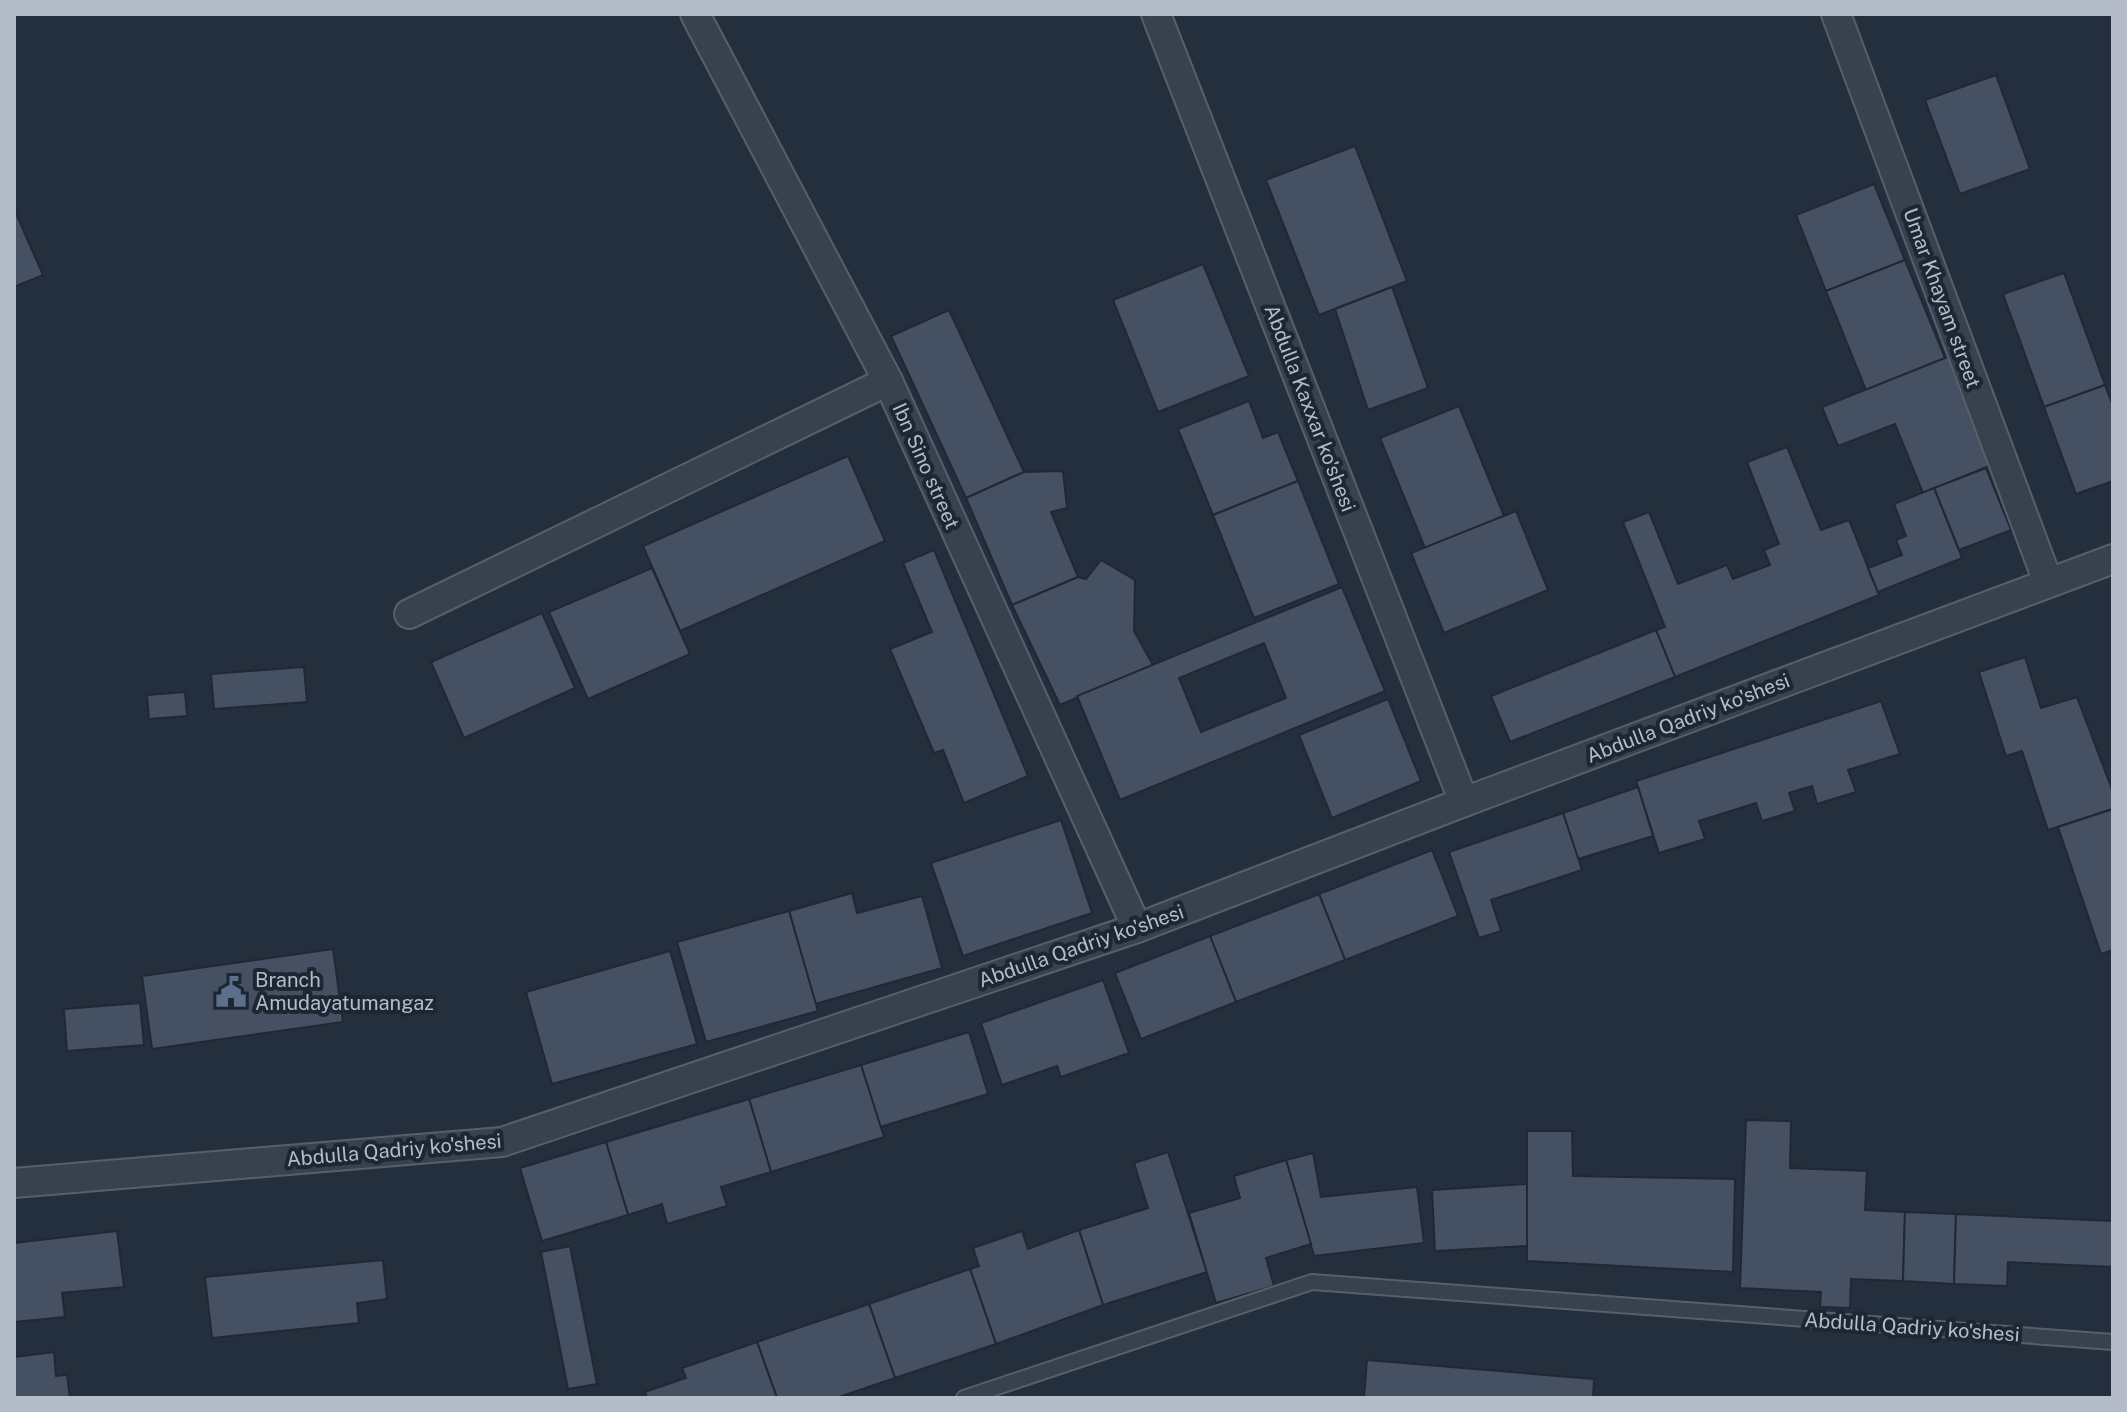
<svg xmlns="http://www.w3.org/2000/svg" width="2127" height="1412" viewBox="0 0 2127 1412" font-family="'Public Sans',sans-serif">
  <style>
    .building { fill: #455162; stroke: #1f2835; stroke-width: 2; fill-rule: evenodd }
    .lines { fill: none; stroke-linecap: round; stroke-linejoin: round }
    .lane-casing { stroke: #565f6c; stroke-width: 18 }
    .street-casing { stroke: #565f6c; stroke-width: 32 }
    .lane { stroke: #38414e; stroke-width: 14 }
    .street { stroke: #38414e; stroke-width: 28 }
    .labels { text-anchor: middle; stroke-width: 8; stroke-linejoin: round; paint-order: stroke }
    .street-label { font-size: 20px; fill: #b4bcc9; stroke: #1d2633 }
    .poi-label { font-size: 20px; fill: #b4bcc9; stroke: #1d2633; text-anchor: start }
  </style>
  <rect width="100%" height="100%" fill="#242f3e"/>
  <g class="building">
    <path d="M1996,75L2030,169L1960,194L1925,100Z"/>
    <path d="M1355,146L1407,281L1319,315L1266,180Z"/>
    <path d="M1874,184L1905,260L1826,291L1796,215Z"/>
    <path d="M14,209L43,275L14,287Z"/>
    <path d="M1905,260L1945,358L1866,390L1826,291Z"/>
    <path d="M1203,264L1249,376L1158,412L1113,300Z"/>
    <path d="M2064,273L2105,385L2044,407L2003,294Z"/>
    <path d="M1392,287L1428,388L1368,410L1335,309Z"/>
    <path d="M949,310L1024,472L966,498L891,336Z"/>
    <path d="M1955,354L1999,462L1923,493L1895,424L1838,446L1822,407Z"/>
    <path d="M2105,385L2113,406V481L2076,494L2044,407Z"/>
    <path d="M1249,401L1263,438L1278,432L1298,481L1213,515L1178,429Z"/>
    <path d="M1459,406L1504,516L1425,548L1380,438Z"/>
    <path d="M1787,447L1821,530L1849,520L1879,595L1675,677L1656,630L1665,627L1623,522L1649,512L1678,584L1727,565L1733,579L1770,565L1764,550L1779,544L1747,462Z"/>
    <path d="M848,456L885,541L680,631L643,546Z"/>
    <path d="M1986,468L2011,530L1959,550L1934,488Z"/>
    <path d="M1063,471L1067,508L1051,512L1078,577L1012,605L966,498L1024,472Z"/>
    <path d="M1298,481L1339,584L1254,618L1213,515Z"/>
    <path d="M1934,488L1962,558L1878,592L1868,568L1902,555L1896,540L1906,536L1894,504Z"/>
    <path d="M1516,511L1548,590L1444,633L1411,553Z"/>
    <path d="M934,550L1028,776L964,803L943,750L934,753L890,649L932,632L903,563Z"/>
    <path d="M1101,560L1135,580L1134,631L1153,665L1060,705L1012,605L1078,577L1086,579Z"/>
    <path d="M652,568L690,654L588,699L549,612Z"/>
    <path d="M1342,587L1385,691L1120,800L1077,696ZM1264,643L1286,698L1201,732L1179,678Z"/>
    <path d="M542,613L575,688L464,738L431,662Z"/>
    <path d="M1656,630L1675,677L1510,742L1491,696Z"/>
    <path d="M2025,657L2041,708L2077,697L2113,792V809L2048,830L2022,751L2006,756L1979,672Z"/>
    <path d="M304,667L307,702L214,709L211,674Z"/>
    <path d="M185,692L187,716L149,719L147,695Z"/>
    <path d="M1388,699L1421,781L1332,818L1299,735Z"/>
    <path d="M1881,701L1900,754L1848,770L1856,792L1817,804L1812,786L1789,793L1795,811L1762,821L1756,803L1699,821L1705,839L1659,853L1636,781Z"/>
    <path d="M1638,787L1653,836L1578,859L1563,813Z"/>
    <path d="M2113,809V950L2101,954L2058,827Z"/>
    <path d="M1563,813L1582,870L1491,900L1501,931L1479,938L1449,852Z"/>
    <path d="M1061,820L1092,913L963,956L931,863Z"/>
    <path d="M1432,850L1458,916L1345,960L1319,894Z"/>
    <path d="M852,893L857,913L922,896L942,968L815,1004L789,911Z"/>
    <path d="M1319,894L1345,960L1236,1002L1210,936Z"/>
    <path d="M789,911L818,1011L706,1042L677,942Z"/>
    <path d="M1210,936L1236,1002L1141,1039L1115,973Z"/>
    <path d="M333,949L343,1022L152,1049L142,976Z"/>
    <path d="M670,951L697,1044L552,1084L526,992Z"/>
    <path d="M1103,980L1129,1053L1061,1077L1057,1066L1002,1085L981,1023Z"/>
    <path d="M140,1003L144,1045L67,1051L64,1009Z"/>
    <path d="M969,1032L988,1094L880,1127L861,1065Z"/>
    <path d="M861,1065L884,1137L771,1172L749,1099Z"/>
    <path d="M749,1099L771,1172L721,1187L727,1206L667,1224L662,1204L628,1215L606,1142Z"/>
    <path d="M1746,1120L1791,1121L1790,1168L1867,1171L1865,1210L1905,1212L1903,1281L1851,1279L1850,1308L1820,1307L1821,1292L1740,1288Z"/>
    <path d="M1527,1131H1572L1573,1176L1735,1179L1733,1272L1527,1261Z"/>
    <path d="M606,1142L628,1215L542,1241L520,1168Z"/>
    <path d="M1168,1152L1207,1272L1103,1305L1079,1230L1148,1208L1134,1163Z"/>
    <path d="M1313,1153L1321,1197L1417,1187L1424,1243L1314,1256L1286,1160Z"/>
    <path d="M1286,1160L1311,1244L1266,1258L1274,1286L1216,1303L1189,1213L1240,1198L1234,1176Z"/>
    <path d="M1527,1184V1246L1435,1251L1432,1190Z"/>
    <path d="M1905,1212L1956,1214L1954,1284L1903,1281Z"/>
    <path d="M1956,1214L2113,1221V1267L2008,1262L2007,1286L1954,1284Z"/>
    <path d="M1079,1230L1103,1305L996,1344L970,1269L979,1266L973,1248L1022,1231L1028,1249Z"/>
    <path d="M117,1231L124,1287L62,1293L65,1317L14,1322V1243Z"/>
    <path d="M570,1246L597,1384L568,1389L541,1252Z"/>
    <path d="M383,1260L387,1299L357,1303L359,1323L212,1338L205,1277Z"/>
    <path d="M970,1269L996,1344L895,1378L869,1304Z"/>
    <path d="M869,1304L895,1378L836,1398H777L757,1342Z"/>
    <path d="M757,1342L777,1398H647L645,1392L686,1378L682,1368Z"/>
    <path d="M54,1352L56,1376L67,1375L70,1398H14V1357Z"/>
    <path d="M1367,1360L1594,1379L1593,1398H1364Z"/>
  </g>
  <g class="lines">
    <defs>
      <path id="lane" d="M964,1398L1312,1282L2113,1342"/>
      <g id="street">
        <path d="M695,14L888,381L1137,928"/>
        <path d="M1156,14L1464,802"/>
        <path d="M1836,14L2048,582"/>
        <path d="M409,614L888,381"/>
        <path d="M14,1183L502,1142L1137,928L1464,802L2113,559"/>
      </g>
    </defs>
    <use href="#lane" class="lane-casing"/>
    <use href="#street" class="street-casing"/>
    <use href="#lane" class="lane"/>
    <use href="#street" class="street"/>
  </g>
  <defs>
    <symbol id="civic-bare" viewBox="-9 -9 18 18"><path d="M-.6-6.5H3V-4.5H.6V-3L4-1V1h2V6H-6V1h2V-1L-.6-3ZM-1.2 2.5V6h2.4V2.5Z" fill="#5c6f8a" stroke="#1d2633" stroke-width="2.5" paint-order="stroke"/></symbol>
  </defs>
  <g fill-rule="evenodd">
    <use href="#civic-bare" x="209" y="970" width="44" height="44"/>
  </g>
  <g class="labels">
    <g class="street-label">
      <text transform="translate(1942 298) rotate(70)" y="7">Umar Khayam street</text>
      <text transform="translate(1310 408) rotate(69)" y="7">Abdulla Kaxxar ko'shesi</text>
      <text transform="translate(926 466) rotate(66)" y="7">Ibn Sino street</text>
      <text transform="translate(1688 718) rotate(-21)" y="7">Abdulla Qadriy ko'shesi</text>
      <text transform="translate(1081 946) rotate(-19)" y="7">Abdulla Qadriy ko'shesi</text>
      <text transform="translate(394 1150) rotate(-5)" y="7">Abdulla Qadriy ko'shesi</text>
      <text transform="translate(1912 1327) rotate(4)" y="7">Abdulla Qadriy ko'shesi</text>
    </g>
    <g class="poi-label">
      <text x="255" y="987">Branch<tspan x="255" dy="23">Amudayatumangaz</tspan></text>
    </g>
  </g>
  <rect width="2127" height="1412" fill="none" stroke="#b4bcc9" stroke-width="32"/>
</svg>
